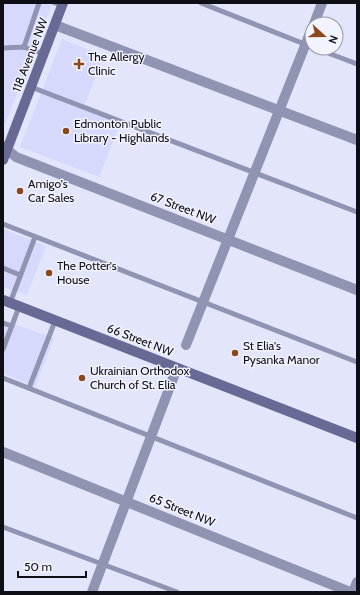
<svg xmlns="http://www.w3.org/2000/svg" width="360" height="595" viewBox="0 0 360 595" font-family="Cabin,sans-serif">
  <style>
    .built { fill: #d6d9fb }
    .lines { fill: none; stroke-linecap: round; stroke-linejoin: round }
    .lane { stroke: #9093b1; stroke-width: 5 }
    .street { stroke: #9093b1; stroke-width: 10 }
    .secondary { stroke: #686a95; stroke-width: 10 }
    .poi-dot { fill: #8c481d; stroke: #f2f3fe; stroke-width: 1.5 }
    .labels { text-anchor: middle; stroke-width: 3; stroke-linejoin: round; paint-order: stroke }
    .street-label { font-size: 12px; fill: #0d0e16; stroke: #f2f3fe }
    .poi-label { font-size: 12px; fill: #0d0e16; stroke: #f2f3fe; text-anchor: start }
  </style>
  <rect width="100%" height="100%" fill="#e3e5fb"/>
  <g class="built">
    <path d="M3,3H53L6,122L3,124Z"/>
    <path d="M62,39L104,56L85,104L122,119L99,177L20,147Z"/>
    <path d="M3,229L46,246L27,295L3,287Z"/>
    <path d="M3,320L54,338L35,387L3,373Z"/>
  </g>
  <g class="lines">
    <g class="lane">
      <path d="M55,3L63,4"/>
      <path d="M201,3L312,47"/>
      <path d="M24,47L39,3"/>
      <path d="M3,48L24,47L44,54"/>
      <path d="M315,48L357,64"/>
      <path d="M31,87L357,212"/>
      <path d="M3,224L357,362"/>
      <path d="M3,268L20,275"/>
      <path d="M10,303L35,237"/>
      <path d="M3,323L12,326"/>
      <path d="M3,349L19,307"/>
      <path d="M3,378L357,518"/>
      <path d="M29,388L55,321"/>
      <path d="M3,527L177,592"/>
    </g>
    <g class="street">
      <path d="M314,24L322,3"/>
      <path d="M55,25L357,140"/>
      <path d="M3,146L16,157L357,290"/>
      <path d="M186,345L312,28"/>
      <path d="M3,452L350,592"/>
      <path d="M92,592L177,368"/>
      <path d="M353,592L357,582"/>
    </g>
    <g class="secondary">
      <path d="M3,160L63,3"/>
      <path d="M3,300L357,438"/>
    </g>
  </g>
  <g class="poi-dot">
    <path d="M77 58h4v4h4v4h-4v4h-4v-4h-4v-4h4z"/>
    <circle cx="66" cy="131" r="4"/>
    <circle cx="20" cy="191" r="4"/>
    <circle cx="49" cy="273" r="4"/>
    <circle cx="235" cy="353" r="4"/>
    <circle cx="82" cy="378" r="4"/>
  </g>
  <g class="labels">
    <g class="street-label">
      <text transform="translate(30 55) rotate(-69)" y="4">118 Avenue NW</text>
      <text transform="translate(183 208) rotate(21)" y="4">67 Street NW</text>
      <text transform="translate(140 340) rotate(21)" y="4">66 Street NW</text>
      <text transform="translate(182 510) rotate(22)" y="4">65 Street NW</text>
    </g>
    <g class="poi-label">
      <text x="88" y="61">The Allergy<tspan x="88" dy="14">Clinic</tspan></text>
      <text x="74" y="128">Edmonton Public<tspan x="74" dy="14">Library - Highlands</tspan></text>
      <text x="28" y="188">Amigo's<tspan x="28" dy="14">Car Sales</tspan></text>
      <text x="57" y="270">The Potter's<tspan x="57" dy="14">House</tspan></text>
      <text x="243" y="350">St Elia's<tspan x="243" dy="14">Pysanka Manor</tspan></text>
      <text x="90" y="375">Ukrainian Orthodox<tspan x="90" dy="14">Church of St. Elia</tspan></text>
    </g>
  </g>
  <rect width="360" height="595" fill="none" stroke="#0d0e16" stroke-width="8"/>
  <g transform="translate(324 36) rotate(111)"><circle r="19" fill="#f2f3fe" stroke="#9697a1"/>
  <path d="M0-3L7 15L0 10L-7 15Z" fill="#8c481d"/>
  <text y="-6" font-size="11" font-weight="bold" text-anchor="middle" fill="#0d0e16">N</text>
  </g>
  <path d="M18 571v6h68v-6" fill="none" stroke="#0d0e16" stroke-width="2"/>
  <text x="24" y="571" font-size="12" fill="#0d0e16" stroke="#f2f3fe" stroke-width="3" paint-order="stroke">50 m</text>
</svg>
